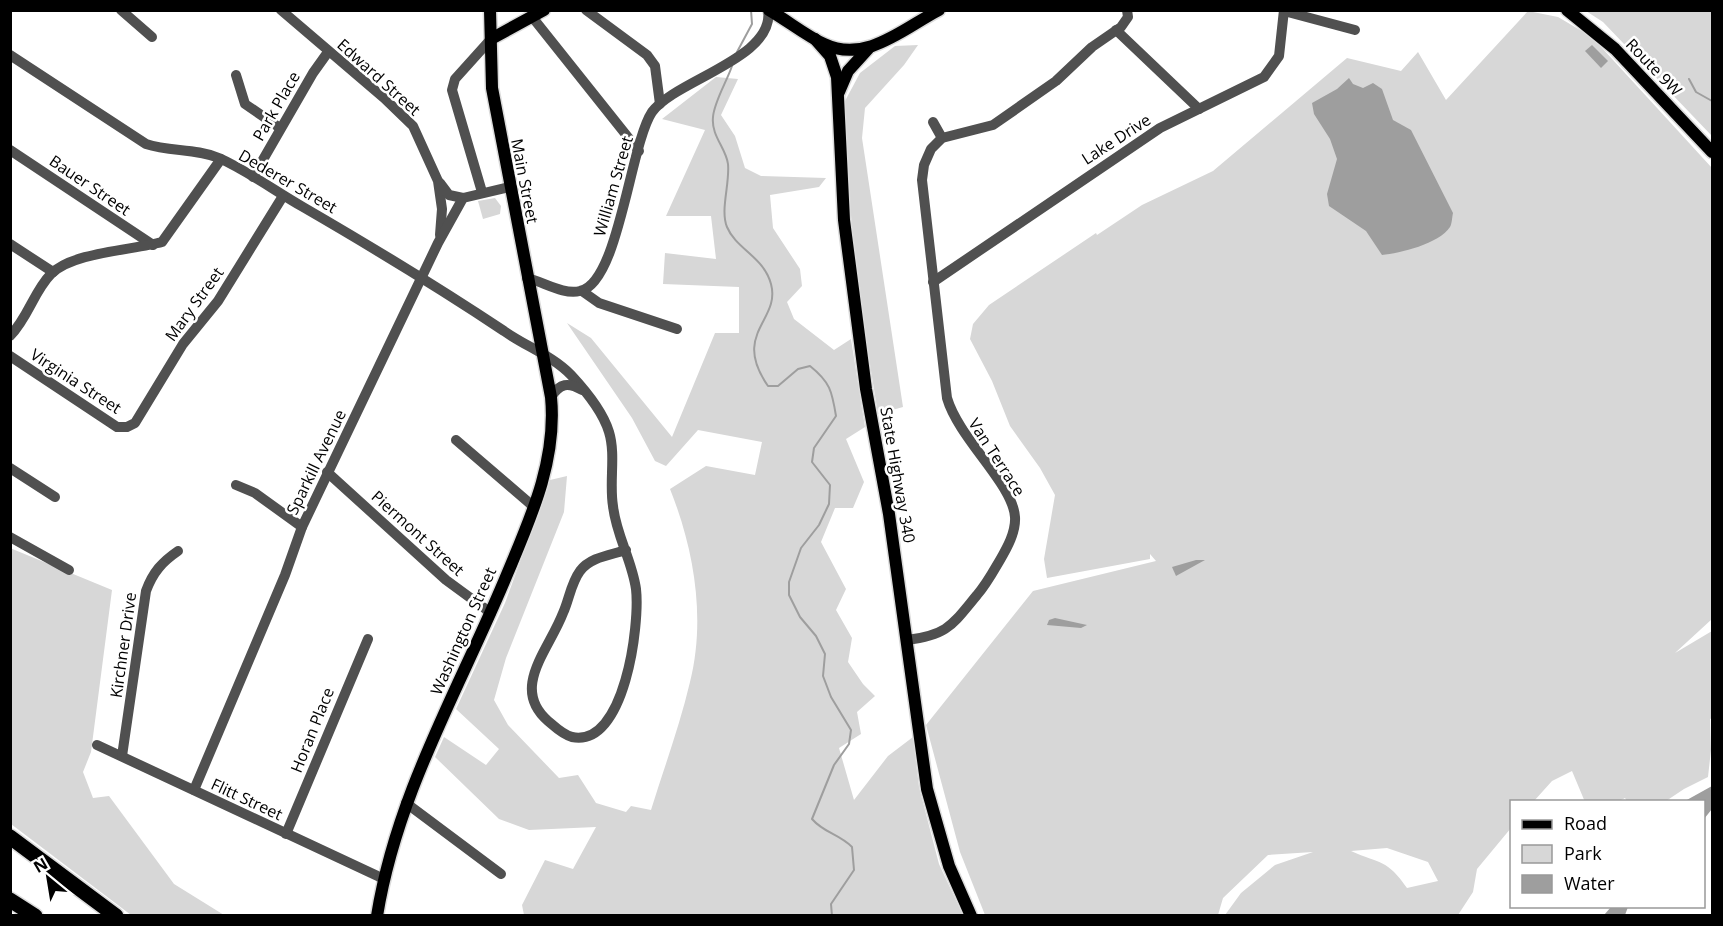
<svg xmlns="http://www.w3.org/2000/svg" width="1723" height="926" viewBox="0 0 1723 926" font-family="'Open Sans',sans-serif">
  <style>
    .green { fill: #d7d7d7; fill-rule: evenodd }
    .water { fill: #9e9e9e }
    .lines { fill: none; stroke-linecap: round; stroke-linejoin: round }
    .stream { stroke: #9e9e9e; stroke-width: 2 }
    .major-casing { stroke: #dbdbdb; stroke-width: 15 }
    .highway-casing { stroke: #dbdbdb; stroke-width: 18 }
    .minor { stroke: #505050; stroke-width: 10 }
    .major { stroke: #000; stroke-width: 12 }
    .highway { stroke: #000; stroke-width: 15 }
    .labels { text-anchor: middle; stroke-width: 5; stroke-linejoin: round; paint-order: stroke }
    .street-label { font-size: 16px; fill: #000; stroke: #fff }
  </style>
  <rect width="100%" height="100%" fill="#fff"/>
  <g class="green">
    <path d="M1528,11L1558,17L1592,37L1712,168V619L1675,653L1712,631V718L1710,719L1711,750L1708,777L1684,789L1666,801H1627L1625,798L1619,801L1585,802L1572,771L1552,781L1534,801L1512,802L1511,828L1477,869L1473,892L1458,915H1225L1241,893L1275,865L1313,852L1268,855L1223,898L1218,915H985L960,852L926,725L1033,591L1156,561L1150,554V559L1047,578L1044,559L1055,495L1040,468L1010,426L992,381L970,339L973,324L989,305L1096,233L1097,235L1142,205L1213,171L1347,58L1401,71L1418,52L1446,100ZM1387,848L1428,862L1438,881L1407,888C1387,859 1380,864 1351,851Z"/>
    <path d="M1586,11H1712V136L1603,22Z"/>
    <path d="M918,45L904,65L865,108L862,138L903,407L878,414L857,284L847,169L845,101L860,73L895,46Z"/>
    <path d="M716,77L738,79L721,115L735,136L745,168L761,176L826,178L819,187L770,195L773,228L800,269L802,286L787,302L794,319L834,350L851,339L865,427L846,439L864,482L853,508H835L821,542L846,589L836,610L852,638L848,662L863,684L875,696L857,712L861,734L839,748L854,800L888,756L913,737L919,787L939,864L963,915H524L522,905L545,860L573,869L596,827L529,830L499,819L435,757L444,737L486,765L499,749L456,709L505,603L550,480L567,476L564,512L506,658L494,700L508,725L559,778L578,775L596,803L626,812L631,806L651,810C664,768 680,725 690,682C706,618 694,549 670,489L706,466L755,475L762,442L698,430L666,466L655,461L632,418L567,323L591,338L672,437L715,333H739V287L663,284L665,253L716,259L711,216H666L705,130L662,119Z"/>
    <path d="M495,198L501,206L500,214L483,219L478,201Z"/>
    <path d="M10,548L112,590L91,752L83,772L93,798L109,796L174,884L224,915H131L11,824Z"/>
  </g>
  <g class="water">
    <path d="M1592,45L1608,61L1601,68L1585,51Z"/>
    <path d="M1349,78L1353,84L1363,88L1373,83L1382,89L1393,120L1411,130L1453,213C1452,217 1452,224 1450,227C1439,244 1400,253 1382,255L1366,231L1329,206L1327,194L1337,159L1330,139L1314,114L1312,103L1337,89Z"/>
    <path d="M1196,560H1205L1176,576L1172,567Z"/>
    <path d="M1055,618L1087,625L1081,628L1047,625L1049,620Z"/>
    <path d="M1712,786V809L1704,819V802L1685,801Z"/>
    <path d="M1611,907V906L1628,907L1625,915H1604Z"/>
  </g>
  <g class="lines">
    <g class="stream">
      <path d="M737,52L752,24L751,10"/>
      <path d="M732,66C727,81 714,102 713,117C711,136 726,148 728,164C730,184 720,210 727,227C736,249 764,257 771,284C781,321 731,333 768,386H778L798,369L810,366C830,382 832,391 836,416L814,448L812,462L830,485L829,504L819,525L801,548L789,582V595L800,617L816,636L825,654L823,676L831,697L851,730L849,744L834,765L812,819C824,833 839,834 852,847L854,870L831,904L832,916"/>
      <path d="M1689,79L1696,92L1712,101"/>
    </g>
    <defs>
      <g id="major">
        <path d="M769,10C788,21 805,35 824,44C866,64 904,28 939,10"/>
        <path d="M1567,10L1615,49L1712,152"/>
        <path d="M491,39L544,10"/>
        <path d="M815,39L830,56L837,77L844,220L866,389L889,514L927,789L949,866L971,916"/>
        <path d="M839,92L848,71L868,49"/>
        <path d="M377,916C397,792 461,686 508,572C532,515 557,459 551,397L492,88L490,10"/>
      </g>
      <g id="highway">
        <path d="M10,837L116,916"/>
        <path d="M10,900L35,916"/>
      </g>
    </defs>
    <use href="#major" class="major-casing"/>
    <use href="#highway" class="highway-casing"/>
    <g class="minor">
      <path d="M121,10L152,37"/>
      <path d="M281,10L384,98L413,126L438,181L442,209L440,235"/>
      <path d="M586,10L647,55L655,66L660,104"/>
      <path d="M1284,11L1355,30"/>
      <path d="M533,18L639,151"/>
      <path d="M1116,30L1199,109"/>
      <path d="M10,55L146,144C170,152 195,148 219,158C248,171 275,191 303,207C372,247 438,287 504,331C525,346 553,356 571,375C585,390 603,412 609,432C616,455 609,482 613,506C616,535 632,560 636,589C640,624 625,748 572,737C563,735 555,727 548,721C510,688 549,650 563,613C569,600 571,583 580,571C590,557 611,555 626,550"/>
      <path d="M236,75L245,104L280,128"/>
      <path d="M933,122L942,138"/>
      <path d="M10,150L153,245"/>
      <path d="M253,177L313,73L328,52"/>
      <path d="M440,183L449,195L463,198"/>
      <path d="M482,192L452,90L455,79L491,39"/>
      <path d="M10,244L53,272"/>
      <path d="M527,278C544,282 563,295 580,291C619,283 630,145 652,112C675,80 776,58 768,10"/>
      <path d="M933,282L1160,128L1264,77L1279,56L1284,10"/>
      <path d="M582,291L599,303L677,329"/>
      <path d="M10,336C28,318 34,291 51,274C72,252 134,250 162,242L221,159"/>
      <path d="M10,356L117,427H127L135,423L183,344L218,301L283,196"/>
      <path d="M551,397C560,383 568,382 582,390"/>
      <path d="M456,440L534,507"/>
      <path d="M10,468L55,497"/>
      <path d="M327,472L446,580L491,613"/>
      <path d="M236,485L255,493L302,527"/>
      <path d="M10,537L69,570"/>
      <path d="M907,640C948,635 952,625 977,595C986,585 993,572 1000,560C1007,548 1016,532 1015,517C1013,484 959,439 947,398L922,180L924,165L931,149L942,138L993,125L1056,81L1092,47L1121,27L1128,17L1127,10"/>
      <path d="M97,745L384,879"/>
      <path d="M122,756L146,591C153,572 162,562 178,551"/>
      <path d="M194,790L285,575L302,527L438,243L463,198L509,187"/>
      <path d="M406,803L501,874"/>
      <path d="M286,834L368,639"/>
    </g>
    <use href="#major" class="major"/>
    <use href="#highway" class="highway"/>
  </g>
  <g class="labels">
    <g class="street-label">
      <text transform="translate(1654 67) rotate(46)" y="6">Route 9W</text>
      <text transform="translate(379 77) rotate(42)" y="6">Edward Street</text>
      <text transform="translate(276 106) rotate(-60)" y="6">Park Place</text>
      <text transform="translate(1116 139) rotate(-33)" y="6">Lake Drive</text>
      <text transform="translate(288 181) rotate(30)" y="6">Dederer Street</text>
      <text transform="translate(525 181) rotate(79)" y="6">Main Street</text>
      <text transform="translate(90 185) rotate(34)" y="6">Bauer Street</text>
      <text transform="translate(613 186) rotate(-74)" y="6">William Street</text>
      <text transform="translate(194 304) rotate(-54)" y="6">Mary Street</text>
      <text transform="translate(76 381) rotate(33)" y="6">Virginia Street</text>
      <text transform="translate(997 457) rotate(57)" y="6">Van Terrace</text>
      <text transform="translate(316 462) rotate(-64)" y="6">Sparkill Avenue</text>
      <text transform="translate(898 475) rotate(80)" y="6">State Highway 340</text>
      <text transform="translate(418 533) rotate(42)" y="6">Piermont Street</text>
      <text transform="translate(463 631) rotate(-66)" y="6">Washington Street</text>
      <text transform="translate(123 645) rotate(-82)" y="6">Kirchner Drive</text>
      <text transform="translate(312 730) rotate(-68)" y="6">Horan Place</text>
      <text transform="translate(247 799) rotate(25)" y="6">Flitt Street</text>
    </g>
  </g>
  <rect width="1723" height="926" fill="none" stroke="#000000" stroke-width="24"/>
  <rect x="1510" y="800" width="195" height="108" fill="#ffffff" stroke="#999999" stroke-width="1.5"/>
  <rect x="1522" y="820" width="30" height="9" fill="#000000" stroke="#999999" stroke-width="1.5"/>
  <text x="1564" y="830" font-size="18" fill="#000000">Road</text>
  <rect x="1522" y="845" width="30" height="18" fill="#d7d7d7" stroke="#999999" stroke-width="1.5"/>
  <text x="1564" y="860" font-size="18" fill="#000000">Park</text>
  <rect x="1522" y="875" width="30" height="18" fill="#9e9e9e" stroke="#999999" stroke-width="1.5"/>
  <text x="1564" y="890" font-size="18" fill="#000000">Water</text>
  <g transform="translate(48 878) rotate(330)" stroke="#ffffff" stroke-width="4.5" paint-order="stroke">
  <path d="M0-4.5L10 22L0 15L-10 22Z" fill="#000000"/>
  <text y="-9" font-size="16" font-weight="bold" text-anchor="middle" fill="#000000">N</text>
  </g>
</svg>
